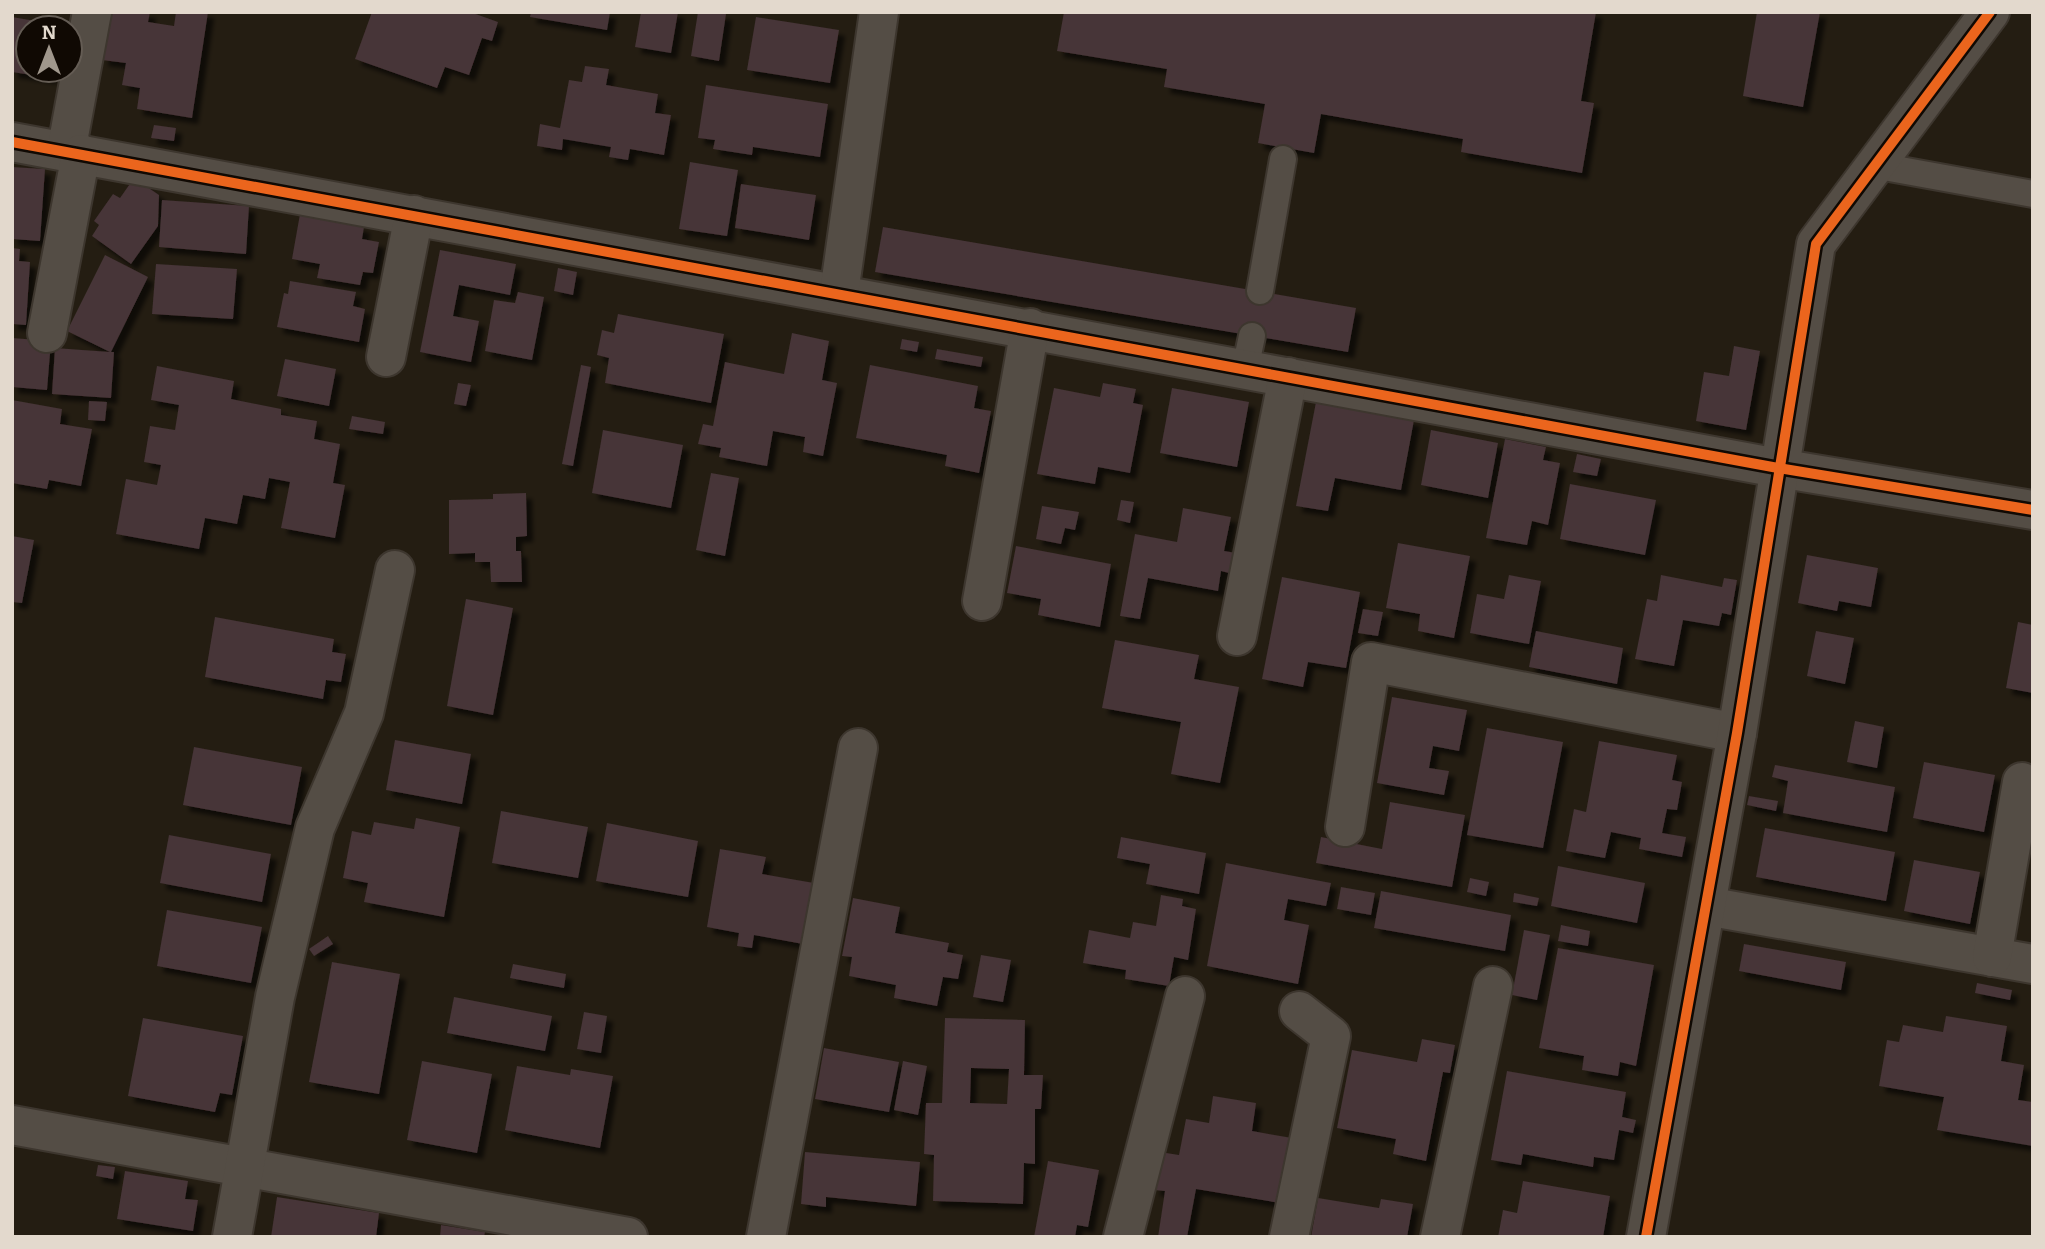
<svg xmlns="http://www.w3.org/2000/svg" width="2045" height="1249" viewBox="0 0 2045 1249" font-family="Bitter,serif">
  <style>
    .building { fill: #463437; fill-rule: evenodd; filter: url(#shadow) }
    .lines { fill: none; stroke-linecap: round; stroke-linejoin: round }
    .service-casing { stroke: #3d362e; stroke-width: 30 }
    .minor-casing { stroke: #3d362e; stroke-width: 42 }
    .service { stroke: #544d45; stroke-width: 26 }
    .minor { stroke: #544d45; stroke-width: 38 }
    .cycleway-casing { stroke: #100903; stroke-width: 15 }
    .cycleway { stroke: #eb651d; stroke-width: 10 }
  </style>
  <defs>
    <filter id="shadow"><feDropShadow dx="6" dy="6" stdDeviation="2" flood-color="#0009"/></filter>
  </defs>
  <rect width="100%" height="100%" fill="#241d12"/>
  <g class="building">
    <path d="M110,12H150L148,22L174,26L176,12H208L192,118L137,109L140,88L122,85L126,63L102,60Z"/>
    <path d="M372,12H470L498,22L492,41L482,38L469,75L445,67L437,88L355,59Z"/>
    <path d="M531,12H610L607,30L530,17Z"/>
    <path d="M641,12H678L671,53L635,47Z"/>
    <path d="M698,12L726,14L719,61L691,56Z"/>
    <path d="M1064,12H1596L1581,101L1594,103L1582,173L1461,152L1463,139L1321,114L1314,153L1258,143L1265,104L1164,87L1167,69L1057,51Z"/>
    <path d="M1757,12H1820L1803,107L1743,96Z"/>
    <path d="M12,17L59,25L58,28H28V70H52L51,78L12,72Z"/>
    <path d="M756,17L839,30L830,83L747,70Z"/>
    <path d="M585,66L609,69L606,85L658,94L655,113L671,115L664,155L630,149L628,160L609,157L611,147L563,139L562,150L537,146L540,124L560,128L569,80L582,82Z"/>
    <path d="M706,85L828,104L820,157L753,147L752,155L713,149L715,140L698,138Z"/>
    <path d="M154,125L176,128L174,141L151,138Z"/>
    <path d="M690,162L738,170L727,236L679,229Z"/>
    <path d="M12,167L45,169L40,241L12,239Z"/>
    <path d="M134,178L159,195L158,226L131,264L92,236L99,225L94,221L113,194L120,198Z"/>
    <path d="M741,184L816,195L809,240L735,228Z"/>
    <path d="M162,200L249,206L246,254L159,247Z"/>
    <path d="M300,214L364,227L362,239L379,242L373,273L363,272L360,285L317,278L320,264L292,259Z"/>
    <path d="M883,227L1356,308L1348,352L875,272Z"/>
    <path d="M12,248L20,249L19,261L30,262L26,325L12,324Z"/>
    <path d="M440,250L516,264L510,295L459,285L453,316L479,321L471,362L420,352Z"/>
    <path d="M105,255L148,277L111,352H114L111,398L52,394L55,348L110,352L67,331Z"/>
    <path d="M156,264L237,269L233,319L152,314Z"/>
    <path d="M558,268L577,272L573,295L554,291Z"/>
    <path d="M290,281L356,292L353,306L365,309L359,342L277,327L284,293L288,294Z"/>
    <path d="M518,292L544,297L532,360L485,351L494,300L515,303Z"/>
    <path d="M618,314L724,334L711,403L605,383L609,358L597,355L602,330L614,333Z"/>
    <path d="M792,333L829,341L822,380L837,383L823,456L803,452L805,437L773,431L767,466L719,457L721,448L698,444L703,424L713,426L725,362L784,374Z"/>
    <path d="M12,338L51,341L47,390L12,387Z"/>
    <path d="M902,339L919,342L917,352L900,349Z"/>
    <path d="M1734,346L1760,351L1746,430L1696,421L1704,372L1729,376Z"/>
    <path d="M937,349L983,357L981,367L935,359Z"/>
    <path d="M285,359L336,369L329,406L277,396Z"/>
    <path d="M581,365L591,367L573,466L562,464Z"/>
    <path d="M870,365L978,386L974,408L991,411L979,473L945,466L947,455L856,438Z"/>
    <path d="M157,366L234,381L231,399L281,409V415L317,421L314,439L340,444L333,483L345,485L335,538L281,528L290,482L269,478L265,499L243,495L237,524L205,518L199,549L116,534L126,479L157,485L161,465L144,462L150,426L175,430L179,405L151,400Z"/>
    <path d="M458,383L471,385L466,406L454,404Z"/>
    <path d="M1103,383L1136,389L1133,403L1143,405L1130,473L1098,467L1095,484L1037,474L1054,388L1100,397Z"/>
    <path d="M1172,388L1249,402L1237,467L1160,453Z"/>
    <path d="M12,400L62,409L60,424L92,429L81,486L49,480L47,489L12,483Z"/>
    <path d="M89,401L107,402L105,421L88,420Z"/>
    <path d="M1316,402L1414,420L1401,490L1335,478L1328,511L1296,506Z"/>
    <path d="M352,416L385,422L383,434L349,429Z"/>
    <path d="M603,430L683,445L671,508L592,493Z"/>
    <path d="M1431,430L1498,443L1488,498L1421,485Z"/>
    <path d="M1505,439L1546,447L1543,460L1560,463L1548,525L1532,521L1527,545L1486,538Z"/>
    <path d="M1577,454L1601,459L1597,476L1573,472Z"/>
    <path d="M711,473L739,478L725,556L696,550Z"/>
    <path d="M1570,484L1656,500L1645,555L1560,539Z"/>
    <path d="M526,493L527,536L516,537V551H521L522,582H491L490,562H475V553L449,554V500L493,499V494Z"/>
    <path d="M1121,500L1134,502L1130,523L1117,520Z"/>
    <path d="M1042,506L1079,512L1075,530L1065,528L1061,544L1036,539Z"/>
    <path d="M1183,508L1231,517L1224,551L1236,553L1233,574L1221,571L1218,591L1148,578L1140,619L1120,616L1135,534L1177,542Z"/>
    <path d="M12,536L34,540L22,603L12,602Z"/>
    <path d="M1398,543L1470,556L1454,638L1418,631L1420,614L1386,608Z"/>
    <path d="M1016,546L1111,564L1100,627L1038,615L1041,599L1007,593Z"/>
    <path d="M1807,555L1878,568L1871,607L1839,601L1837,611L1798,603Z"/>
    <path d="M1509,575L1541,581L1529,644L1470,633L1477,594L1504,599Z"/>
    <path d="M1661,575L1722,587L1724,578L1737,580L1731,615L1722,613L1719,626L1683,620L1674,666L1635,659L1647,599L1657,601Z"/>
    <path d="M1282,577L1360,592L1346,668L1308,662L1303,687L1262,679Z"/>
    <path d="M466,599L513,608L493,715L447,706Z"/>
    <path d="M1363,609L1383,612L1378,636L1358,633Z"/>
    <path d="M215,617L334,639L332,652L346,654L341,682L326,680L323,699L205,677Z"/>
    <path d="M2018,622L2033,625V693L2006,688Z"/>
    <path d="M1536,631L1623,648L1617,684L1529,667Z"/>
    <path d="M1816,631L1854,638L1845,684L1807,676Z"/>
    <path d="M1115,640L1199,655L1194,679L1239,687L1220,783L1171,774L1181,722L1102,708Z"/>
    <path d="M1392,697L1467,710L1459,751L1433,746L1429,768L1449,771L1444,795L1377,783Z"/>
    <path d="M1855,721L1884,727L1877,768L1847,762Z"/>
    <path d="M1487,728L1563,742L1543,848L1467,835Z"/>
    <path d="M395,740L471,754L462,804L386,790Z"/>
    <path d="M1599,741L1677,755L1672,780L1682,782L1677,810L1667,809L1662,833L1686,837L1682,857L1639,849L1641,838L1611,832L1605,858L1566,851L1574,809L1586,812Z"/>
    <path d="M194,747L302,767L291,825L183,805Z"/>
    <path d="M1924,762L1995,775L1984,832L1913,818Z"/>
    <path d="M1775,765L1895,787L1887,832L1783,813L1788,781L1772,777Z"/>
    <path d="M1749,796L1778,801L1776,811L1747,805Z"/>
    <path d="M1390,802L1465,815L1452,887L1316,863L1321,837L1382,849Z"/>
    <path d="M501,811L588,827L578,878L492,863Z"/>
    <path d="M416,818L460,827L444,917L364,902L368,883L343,878L352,831L371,835L374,822L414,829Z"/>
    <path d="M607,823L698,841L688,897L596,881Z"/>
    <path d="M1765,828L1895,852L1886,901L1756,877Z"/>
    <path d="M169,835L271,854L262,902L160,883Z"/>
    <path d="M1121,837L1206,853L1199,894L1146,884L1150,864L1117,858Z"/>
    <path d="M720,849L766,857L762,874L814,883L803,944L754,935L752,948L737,946L739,933L707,927Z"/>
    <path d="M1914,860L1980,872L1970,924L1904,911Z"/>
    <path d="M1226,863L1331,883L1326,906L1288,899L1284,920L1309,925L1298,984L1207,966Z"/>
    <path d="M1558,866L1645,883L1637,923L1551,906Z"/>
    <path d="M1470,878L1489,882L1486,896L1467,892Z"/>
    <path d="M1341,887L1375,893L1371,915L1337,909Z"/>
    <path d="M1381,891L1511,915L1505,951L1374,928Z"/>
    <path d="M1514,893L1539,898L1537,906L1513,902Z"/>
    <path d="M1161,895L1183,899L1182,906L1196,909L1188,960L1174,957L1169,986L1125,979L1126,970L1083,963L1089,930L1130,938L1133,922L1156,926Z"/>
    <path d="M853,898L900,907L895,933L949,943L947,952L963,955L958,979L943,977L937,1006L894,998L896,985L849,976L852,957L842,956Z"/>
    <path d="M167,910L262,927L251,983L157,966Z"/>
    <path d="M1561,925L1590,931L1588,946L1558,941Z"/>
    <path d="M1524,930L1550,935L1537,1000L1512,995Z"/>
    <path d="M328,936L333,944L314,956L309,949Z"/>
    <path d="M1744,944L1846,962L1841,990L1739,971Z"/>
    <path d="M1558,948L1654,965L1636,1066L1620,1062L1618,1076L1582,1070L1584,1056L1539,1048Z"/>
    <path d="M981,955L1011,960L1003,1002L973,997Z"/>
    <path d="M332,962L400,974L379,1094L309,1082Z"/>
    <path d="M513,964L566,974L564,988L510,978Z"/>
    <path d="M1977,983L2012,990L2010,1000L1975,993Z"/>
    <path d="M454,997L552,1016L545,1051L447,1033Z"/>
    <path d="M584,1012L607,1016L601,1053L577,1049Z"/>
    <path d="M1946,1016L2007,1026L2001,1061L2024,1065L2018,1100L2033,1102V1146L1937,1130L1944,1097L1879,1086L1887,1040L1899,1042L1903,1025L1943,1032Z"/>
    <path d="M143,1018L243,1036L232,1095L220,1093L215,1112L128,1096Z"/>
    <path d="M945,1018L1025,1020L1024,1075H1043L1041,1109H1035V1164L1024,1163L1023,1204L933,1201L934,1155L924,1154L926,1103H942ZM971,1068L1009,1069L1007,1104L970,1103Z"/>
    <path d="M1422,1039L1455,1045L1450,1073L1443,1072L1426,1161L1393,1154L1396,1139L1337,1128L1352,1050L1417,1062Z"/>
    <path d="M824,1048L899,1062L889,1112L815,1099Z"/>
    <path d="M422,1061L492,1074L477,1153L407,1140Z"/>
    <path d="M903,1061L927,1066L918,1115L894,1110Z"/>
    <path d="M517,1066L570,1075L571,1069L613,1076L600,1148L505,1130Z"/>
    <path d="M1507,1071L1626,1092L1622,1117L1636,1120L1633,1133L1619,1130L1614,1160L1594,1157L1593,1167L1523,1154L1521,1165L1491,1160Z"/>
    <path d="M1213,1096L1256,1103L1252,1131L1292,1138L1280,1203L1196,1189L1187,1237H1158L1165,1191L1154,1190L1160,1152L1179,1155L1186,1119L1209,1123Z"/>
    <path d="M805,1152L920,1162L916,1206L826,1197V1207L801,1204Z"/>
    <path d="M1048,1161L1099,1170L1088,1227L1077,1225L1075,1237H1034Z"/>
    <path d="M98,1165L115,1167L113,1179L96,1176Z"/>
    <path d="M125,1171L188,1181L185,1199L198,1200L193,1231L117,1219Z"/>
    <path d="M1523,1181L1610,1196L1603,1237H1498L1503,1210L1517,1213Z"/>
    <path d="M277,1197L379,1213L376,1237H271Z"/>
    <path d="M1318,1198L1379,1208L1381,1199L1413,1204L1407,1237H1311Z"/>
    <path d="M441,1225L485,1232L484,1237H440Z"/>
  </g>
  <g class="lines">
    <defs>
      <g id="service">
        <path d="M1873,165L2033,194"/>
        <path d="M1260,291L1283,159"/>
        <path d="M1245,369L1252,336"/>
      </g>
      <g id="minor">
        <path d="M12,142L1778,468L2033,510"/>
        <path d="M66,152L92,12"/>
        <path d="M839,293L879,12"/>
        <path d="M47,333L81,154"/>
        <path d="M386,357L414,215"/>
        <path d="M982,601L1030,328"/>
        <path d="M1237,636L1288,377"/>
        <path d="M1345,827L1371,662L1737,733"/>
        <path d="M1706,906L2033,964"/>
        <path d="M1992,957L2022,782"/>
        <path d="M12,1125L628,1237"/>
        <path d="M232,1237L275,997L315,828L364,713L395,570"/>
        <path d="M766,1237L858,748"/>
        <path d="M1123,1237L1185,996"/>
        <path d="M1289,1237L1331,1036L1299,1011"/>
        <path d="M1440,1237L1493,986"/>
        <path d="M1646,1237L1737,733L1816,244L1990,12"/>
      </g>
    </defs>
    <use href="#service" class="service-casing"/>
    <use href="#minor" class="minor-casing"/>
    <use href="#service" class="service"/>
    <use href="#minor" class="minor"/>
    <defs>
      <g id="cycleway">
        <path d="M12,142L1778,468L2033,510"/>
        <path d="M1646,1237L1737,733L1816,244L1990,12"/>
      </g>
    </defs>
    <use href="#cycleway" class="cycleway-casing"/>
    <use href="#cycleway" class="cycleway"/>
  </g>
  <rect width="2045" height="1249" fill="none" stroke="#e3d9cd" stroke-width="28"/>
  <g transform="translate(49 49)"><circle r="33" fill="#100903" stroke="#645c54" stroke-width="2"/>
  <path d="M0-5L12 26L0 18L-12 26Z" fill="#a0978c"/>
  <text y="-10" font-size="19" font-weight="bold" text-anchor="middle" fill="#e3d9cd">N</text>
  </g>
</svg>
